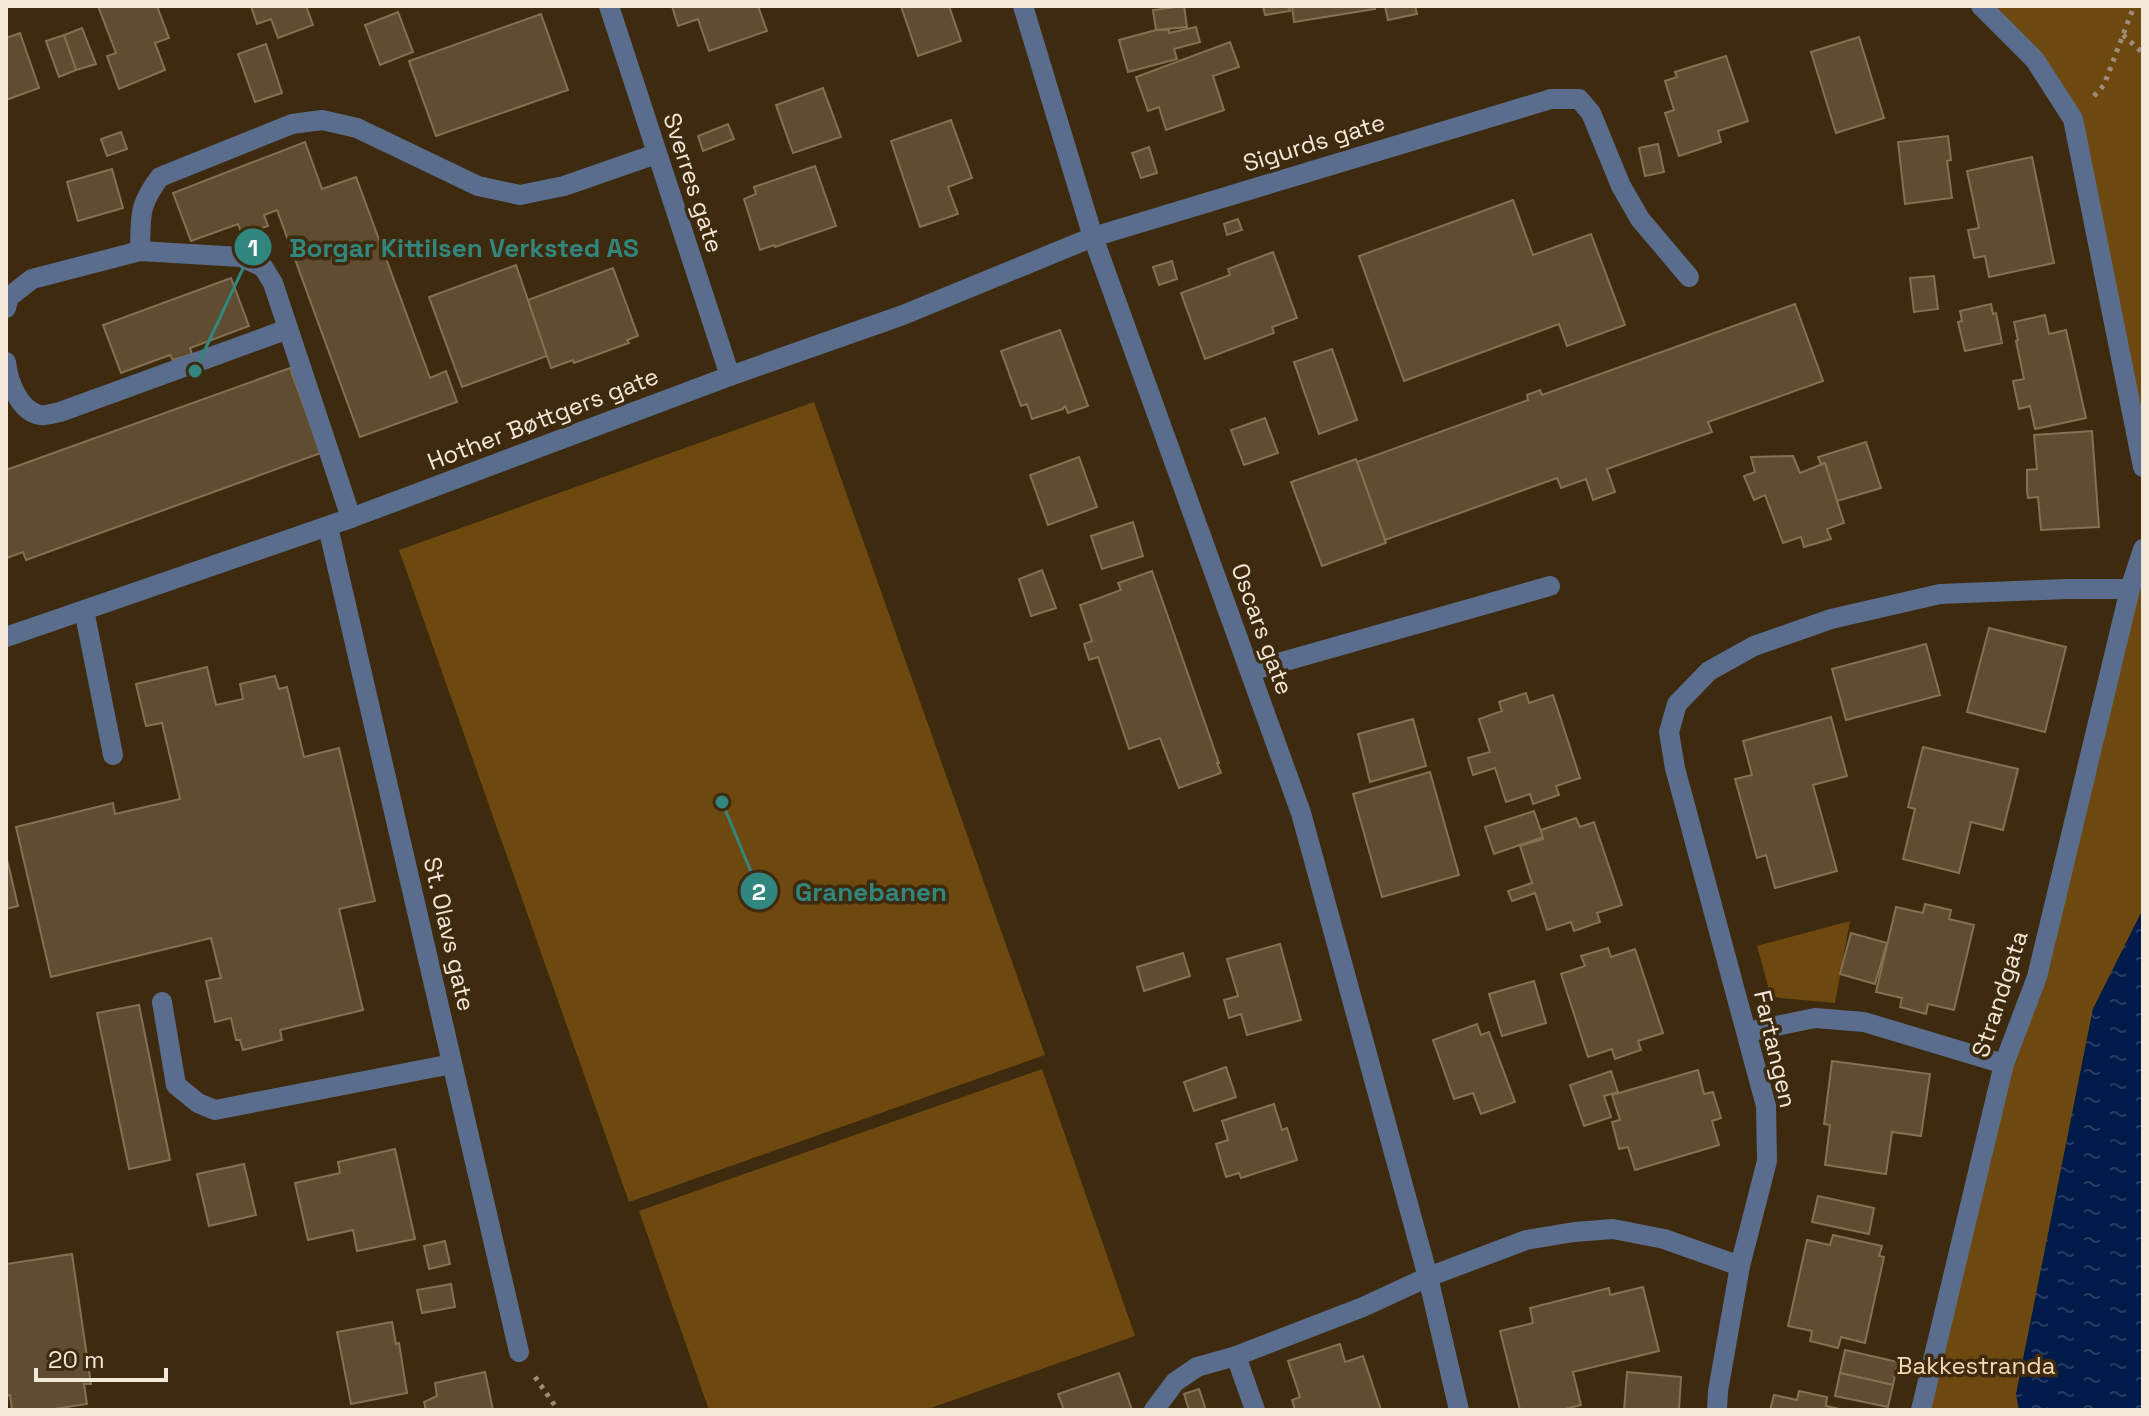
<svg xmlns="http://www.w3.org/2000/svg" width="2149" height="1416" viewBox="0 0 2149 1416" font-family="'Space Grotesk',sans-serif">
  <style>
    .park { fill: #6d490f }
    .water { fill: url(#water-ripples) }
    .building { fill: #604c31; stroke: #867054; stroke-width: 2 }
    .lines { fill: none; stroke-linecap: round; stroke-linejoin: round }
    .path { stroke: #9d8e79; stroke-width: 5; stroke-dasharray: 4 6; stroke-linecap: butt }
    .service { stroke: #5a6d8c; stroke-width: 20 }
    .minor { stroke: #5a6d8c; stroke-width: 20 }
    .tertiary { stroke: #5a6d8c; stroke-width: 20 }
    .labels { text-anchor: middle; stroke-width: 7; stroke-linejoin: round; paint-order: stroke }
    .street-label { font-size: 24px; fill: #f4e8d8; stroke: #3d2a0f }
    .park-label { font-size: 24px; fill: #f6d8b2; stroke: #3d2a0f }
    .leader { fill: none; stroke: #31877e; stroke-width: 3 }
    .callout-dot { fill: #31877e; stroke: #3d2a0f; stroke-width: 3 }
    .mark-label { font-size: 24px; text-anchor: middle; font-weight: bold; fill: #fff }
    .callout-label { font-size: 26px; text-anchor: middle; font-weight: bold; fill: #31877e; stroke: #3d2a0f; stroke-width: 7; stroke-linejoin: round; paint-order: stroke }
  </style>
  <defs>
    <pattern id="water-ripples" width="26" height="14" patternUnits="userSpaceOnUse" patternTransform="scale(2)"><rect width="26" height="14" fill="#001a49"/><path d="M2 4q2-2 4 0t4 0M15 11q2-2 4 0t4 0" fill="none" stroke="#263b62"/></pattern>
  </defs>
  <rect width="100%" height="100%" fill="#3d2a0f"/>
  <g class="park">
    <path d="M1981,6H2143V467L2073,119Z"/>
    <path d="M814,402L1045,1055L629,1202L399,550Z"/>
    <path d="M2143,552V909L2093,1009L2017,1394L2019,1410H1922Z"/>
    <path d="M1850,921L1835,1003L1771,997L1757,946Z"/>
    <path d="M1042,1069L1135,1336L925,1410H709L639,1211Z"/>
  </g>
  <path class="water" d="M2143,909V1410H2019L2016,1394L2093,1009Z"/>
  <g class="building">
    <path d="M98,6H157L169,38L155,43L165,70L119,89L107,56L116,53Z"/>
    <path d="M251,6H306L313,25L278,38L271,19L257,24Z"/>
    <path d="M672,6H758L767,31L709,51L698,19L678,26Z"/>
    <path d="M901,6H949L961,41L918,56Z"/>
    <path d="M1184,6L1187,27L1156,30L1153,10Z"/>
    <path d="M1263,6H1289L1290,11L1265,15Z"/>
    <path d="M1292,6H1374L1375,9L1294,22Z"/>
    <path d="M1385,6H1415L1417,14L1388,20Z"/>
    <path d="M398,12L413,52L380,65L365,25Z"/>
    <path d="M541,14L568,90L436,136L409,61Z"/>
    <path d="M1196,27L1200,42L1174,49L1177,59L1128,72L1119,40L1156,30H1169V33Z"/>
    <path d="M82,28L96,64L76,70L64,35Z"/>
    <path d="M20,33L39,88L6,100V38Z"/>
    <path d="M64,35L76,70L59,77L46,41Z"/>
    <path d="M1859,37L1884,118L1836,133L1811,52Z"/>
    <path d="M1230,42L1239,67L1213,76L1224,110L1166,130L1159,107L1148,111L1136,77Z"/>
    <path d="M266,44L282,93L255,102L238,54Z"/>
    <path d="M1726,56L1748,121L1718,131L1721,142L1679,156L1665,113L1674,110L1665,81L1677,77L1675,72Z"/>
    <path d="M823,88L841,137L793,153L776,105Z"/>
    <path d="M951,120L972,178L948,187L958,214L920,227L891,141Z"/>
    <path d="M728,124L734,139L703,151L698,136Z"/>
    <path d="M121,132L127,149L107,156L101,139Z"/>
    <path d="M1948,136L1951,160L1947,161L1952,198L1905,204L1898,142Z"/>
    <path d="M305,142L322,189L356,177L430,378L446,371L457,402L360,437L277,210L264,215L268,226L242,235L238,224L191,241L173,193Z"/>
    <path d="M1658,144L1664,172L1645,176L1639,148Z"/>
    <path d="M1149,147L1157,173L1141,178L1132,153Z"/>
    <path d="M2032,157L2054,263L1989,277L1985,256L1974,258L1968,230L1979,228L1967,171Z"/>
    <path d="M815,166L836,226L775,247L774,245L760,250L744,199L756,194L754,187Z"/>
    <path d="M112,169L123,208L78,221L67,182Z"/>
    <path d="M1513,200L1533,255L1591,234L1625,325L1567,346L1559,324L1404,381L1359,256Z"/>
    <path d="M1238,219L1242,230L1227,235L1224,224Z"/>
    <path d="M1273,252L1297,318L1272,327L1274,333L1205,359L1181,293L1230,275L1228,269Z"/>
    <path d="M1172,261L1177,279L1159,285L1153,267Z"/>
    <path d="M516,265L547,356L462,387L429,297Z"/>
    <path d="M613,268L638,336L627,340L629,343L574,363L573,360L551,368L528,300Z"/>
    <path d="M1934,276L1938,309L1914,312L1910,278Z"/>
    <path d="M231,278L249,326L190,348L192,354L173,360L170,355L121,373L103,325Z"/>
    <path d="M1795,304L1823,381L1708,422L1712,432L1607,469L1615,492L1593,500L1586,479L1561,488L1557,478L1385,540L1357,462L1528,400L1527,395L1540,390L1542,395Z"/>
    <path d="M1991,304L1993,314L1996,313L2002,343L1965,351L1958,322L1962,321L1960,311Z"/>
    <path d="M2045,315L2049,334L2066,330L2086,418L2035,429L2030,406L2019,409L2013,381L2024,379L2016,341L2018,340L2014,322Z"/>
    <path d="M1060,330L1088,406L1068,413L1065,406L1063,408V409L1032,419L1027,404L1021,406L1001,351Z"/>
    <path d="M1332,349L1357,420L1319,434L1294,362Z"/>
    <path d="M290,368L321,453L26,560L23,552L7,558L6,470Z"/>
    <path d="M1265,418L1278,453L1244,465L1231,430Z"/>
    <path d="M2092,431L2099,527L2041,530L2038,497L2028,498L2027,491V470L2037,469L2034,435Z"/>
    <path d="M1866,442L1881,488L1837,501L1825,463L1821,464L1818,457Z"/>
    <path d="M1793,456L1800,473L1825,463L1844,523L1827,529L1831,539L1804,547L1801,537L1783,543L1765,495L1754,500L1744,476L1755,472L1751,457Z"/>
    <path d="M1079,457L1097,507L1048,525L1030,475Z"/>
    <path d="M1356,459L1386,543L1322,566L1291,482Z"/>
    <path d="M1133,522L1143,556L1102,569L1091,536Z"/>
    <path d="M1042,570L1056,608L1031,616L1019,579Z"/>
    <path d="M1152,571L1219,763H1217L1221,773L1179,788L1160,738L1129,749L1098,657L1089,660L1084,644L1092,641L1080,605L1121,590L1118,583Z"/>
    <path d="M1989,628L2066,647L2045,732L1967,712Z"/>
    <path d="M1926,644L1940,695L1846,720L1832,669Z"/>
    <path d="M207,667L216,705L243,699L240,684L275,676L279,689L287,687L304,757L339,748L375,901L339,909L363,1010L280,1030L282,1040L243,1050L240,1040H236L231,1018L215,1022L206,981L221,978L211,938L51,977L16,827L113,803L115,814L180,799L162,723L146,726L136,684Z"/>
    <path d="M1526,693L1529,703L1553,695L1580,778L1556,786L1559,795L1533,804L1530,794L1506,802L1495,768L1473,775L1468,758L1490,752L1479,719L1502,711L1499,702Z"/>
    <path d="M1831,717L1847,776L1813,785L1837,871L1775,888L1766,855L1757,858L1735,779L1752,775L1743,741Z"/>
    <path d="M1413,719L1426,766L1370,782L1358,734Z"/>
    <path d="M1923,747L2018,769L2003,830L1971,822L1959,873L1903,859L1915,809L1908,807Z"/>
    <path d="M1430,772L1459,875L1382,897L1353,794Z"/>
    <path d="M1534,811L1543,837L1494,854L1485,827Z"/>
    <path d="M1576,818L1580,827L1594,822L1622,905L1597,913L1600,922L1574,931L1571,922L1547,930L1535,893L1512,901L1508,891L1532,883L1520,846L1543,839L1541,830Z"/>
    <path d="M6,855L18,906L6,909Z"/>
    <path d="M1925,904L1951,910L1949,919L1974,925L1954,1010L1928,1004L1926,1014L1900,1007L1902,998L1876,992L1896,907L1923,913Z"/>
    <path d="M1851,933L1887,943L1875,984L1840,974Z"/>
    <path d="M1280,944L1301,1020L1247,1035L1241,1014L1229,1018L1224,1000L1238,996L1227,959Z"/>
    <path d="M1608,948L1611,957L1635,949L1663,1033L1638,1041L1641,1050L1615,1059L1612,1049L1588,1057L1561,974L1585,966L1581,956Z"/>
    <path d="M1183,953L1190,976L1144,991L1137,967Z"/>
    <path d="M1534,981L1546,1023L1502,1036L1489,994Z"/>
    <path d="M139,1005L170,1160L129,1169L97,1013Z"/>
    <path d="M1477,1024L1481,1035L1489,1032L1515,1102L1481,1114L1473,1093L1454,1099L1433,1040Z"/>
    <path d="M1832,1061L1930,1074L1921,1136L1892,1132L1886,1174L1825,1165L1830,1125L1824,1124Z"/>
    <path d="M1226,1067L1236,1097L1194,1111L1184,1082Z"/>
    <path d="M1698,1070L1704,1094L1713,1092L1721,1118L1712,1121L1719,1145L1635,1170L1628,1147L1619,1149L1612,1122L1620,1120L1612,1095Z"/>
    <path d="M1611,1071L1618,1092L1604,1096L1611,1117L1584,1126L1570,1085Z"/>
    <path d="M1274,1104L1282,1130L1287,1128L1297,1160L1241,1178L1239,1173L1226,1177L1216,1144L1228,1140L1222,1121Z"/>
    <path d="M395,1149L415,1239L357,1251L353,1230L308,1240L295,1183L340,1173L338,1162Z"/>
    <path d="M244,1164L256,1215L209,1226L197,1174Z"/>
    <path d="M1818,1196L1874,1208L1869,1234L1812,1222Z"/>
    <path d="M1833,1235L1882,1246L1879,1256L1884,1257L1865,1343L1841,1337L1838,1348L1810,1341L1812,1331L1788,1326L1807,1240L1830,1245Z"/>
    <path d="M445,1241L450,1264L429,1269L424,1246Z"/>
    <path d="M72,1254L91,1384H84L87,1404L47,1410H12L10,1395L6,1396V1264Z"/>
    <path d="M451,1284L455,1307L422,1313L417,1290Z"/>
    <path d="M1643,1287L1659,1351L1573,1372L1581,1405L1561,1410H1520L1500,1331L1533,1323L1530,1308L1609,1288L1610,1295Z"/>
    <path d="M392,1322L396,1344L399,1343L407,1393L351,1404L337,1332Z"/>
    <path d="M1340,1344L1345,1362L1363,1356L1381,1410H1295L1292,1400L1300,1397L1288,1361Z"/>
    <path d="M1845,1350L1898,1362L1893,1385L1840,1373Z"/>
    <path d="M485,1372L493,1410H426L424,1402L437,1396L435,1383Z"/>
    <path d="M1627,1372L1681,1377L1679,1410H1624Z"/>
    <path d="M1119,1373L1132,1410H1064L1058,1394Z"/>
    <path d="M1840,1373L1893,1385L1888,1407L1835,1396Z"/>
    <path d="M1199,1389L1206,1410H1189L1184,1394Z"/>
    <path d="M1799,1391L1827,1397L1826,1406L1844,1410H1770L1774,1395L1797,1400Z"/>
  </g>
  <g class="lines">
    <g class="path">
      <path d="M2123,35L2143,53"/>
      <path d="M2094,96L2104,85L2134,6"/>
      <path d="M535,1377L558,1410"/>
    </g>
    <g class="service">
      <path d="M1551,99H1579L1591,113L1621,186L1640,219L1689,277"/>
      <path d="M140,251C141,216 138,206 160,177L292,124L322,120L357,128L478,186L520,195L564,186L656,154"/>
      <path d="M6,308L9,297L32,279L140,251L241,257L263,267L273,283L351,518"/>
      <path d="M6,362C8,381 19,411 40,415C46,416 54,413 60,412L288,329"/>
      <path d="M84,610L113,755"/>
      <path d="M1250,671L1550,586"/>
      <path d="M162,1002L176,1085L198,1103L215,1110L452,1064"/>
      <path d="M1236,1356L1255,1410"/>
      <path d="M1154,1410L1175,1382L1197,1367L1236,1356L1363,1307L1428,1277"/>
    </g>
    <g class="minor">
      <path d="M609,6L730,376"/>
      <path d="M1981,6L2035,60L2073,119L2143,467"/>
      <path d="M328,527L519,1352"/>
      <path d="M1747,1032L1815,1018L1864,1022L2004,1064"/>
      <path d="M1428,1277L1526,1240L1574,1232L1613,1229L1664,1239L1740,1266"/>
      <path d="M1459,1410L1428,1277L1301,813L1093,237L1551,99"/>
      <path d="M1717,1410L1718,1391L1740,1266L1767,1161L1766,1106L1675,768L1669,732L1677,704L1709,671L1754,646L1831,619L1940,594L2067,589H2130"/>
      <path d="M1921,1410L2004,1064L2037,977L2130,589L2143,549"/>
    </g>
    <path class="tertiary" d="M6,637L351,518L730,376L903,315L1093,237L1023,6"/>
  </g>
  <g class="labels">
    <g class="street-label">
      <text transform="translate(1314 143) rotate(-17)" y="8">Sigurds gate</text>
      <text transform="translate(693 183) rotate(72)" y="8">Sverres gate</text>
      <text transform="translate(543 419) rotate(-21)" y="8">Hother Bøttgers gate</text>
      <text transform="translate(1262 629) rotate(70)" y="8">Oscars gate</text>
      <text transform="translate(449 934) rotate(77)" y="8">St. Olavs gate</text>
      <text transform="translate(2000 994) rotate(-72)" y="8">Strandgata</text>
      <text transform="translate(1775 1049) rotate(77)" y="8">Fartangen</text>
    </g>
    <g class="park-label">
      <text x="1976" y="1374">Bakkestranda</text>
    </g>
  </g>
  <path class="leader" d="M195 371L253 247M722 802L759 891"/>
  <g class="callout-dot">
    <circle cx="195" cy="371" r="8"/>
    <circle cx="722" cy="802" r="8"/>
    <circle cx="253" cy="247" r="20"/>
    <circle cx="759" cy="891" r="20"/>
  </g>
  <g class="mark-label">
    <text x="253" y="256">1</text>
    <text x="759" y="900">2</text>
  </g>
  <g class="callout-label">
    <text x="464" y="257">Borgar Kittilsen Verksted AS</text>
    <text x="871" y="901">Granebanen</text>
  </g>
  <rect width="2149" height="1416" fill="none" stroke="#f4e8d8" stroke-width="16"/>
  <path d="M36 1368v12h130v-12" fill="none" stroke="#f4e8d8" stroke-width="4"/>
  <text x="48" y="1368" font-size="24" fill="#f4e8d8" stroke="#3d2a0f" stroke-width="6" paint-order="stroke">20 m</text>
</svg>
